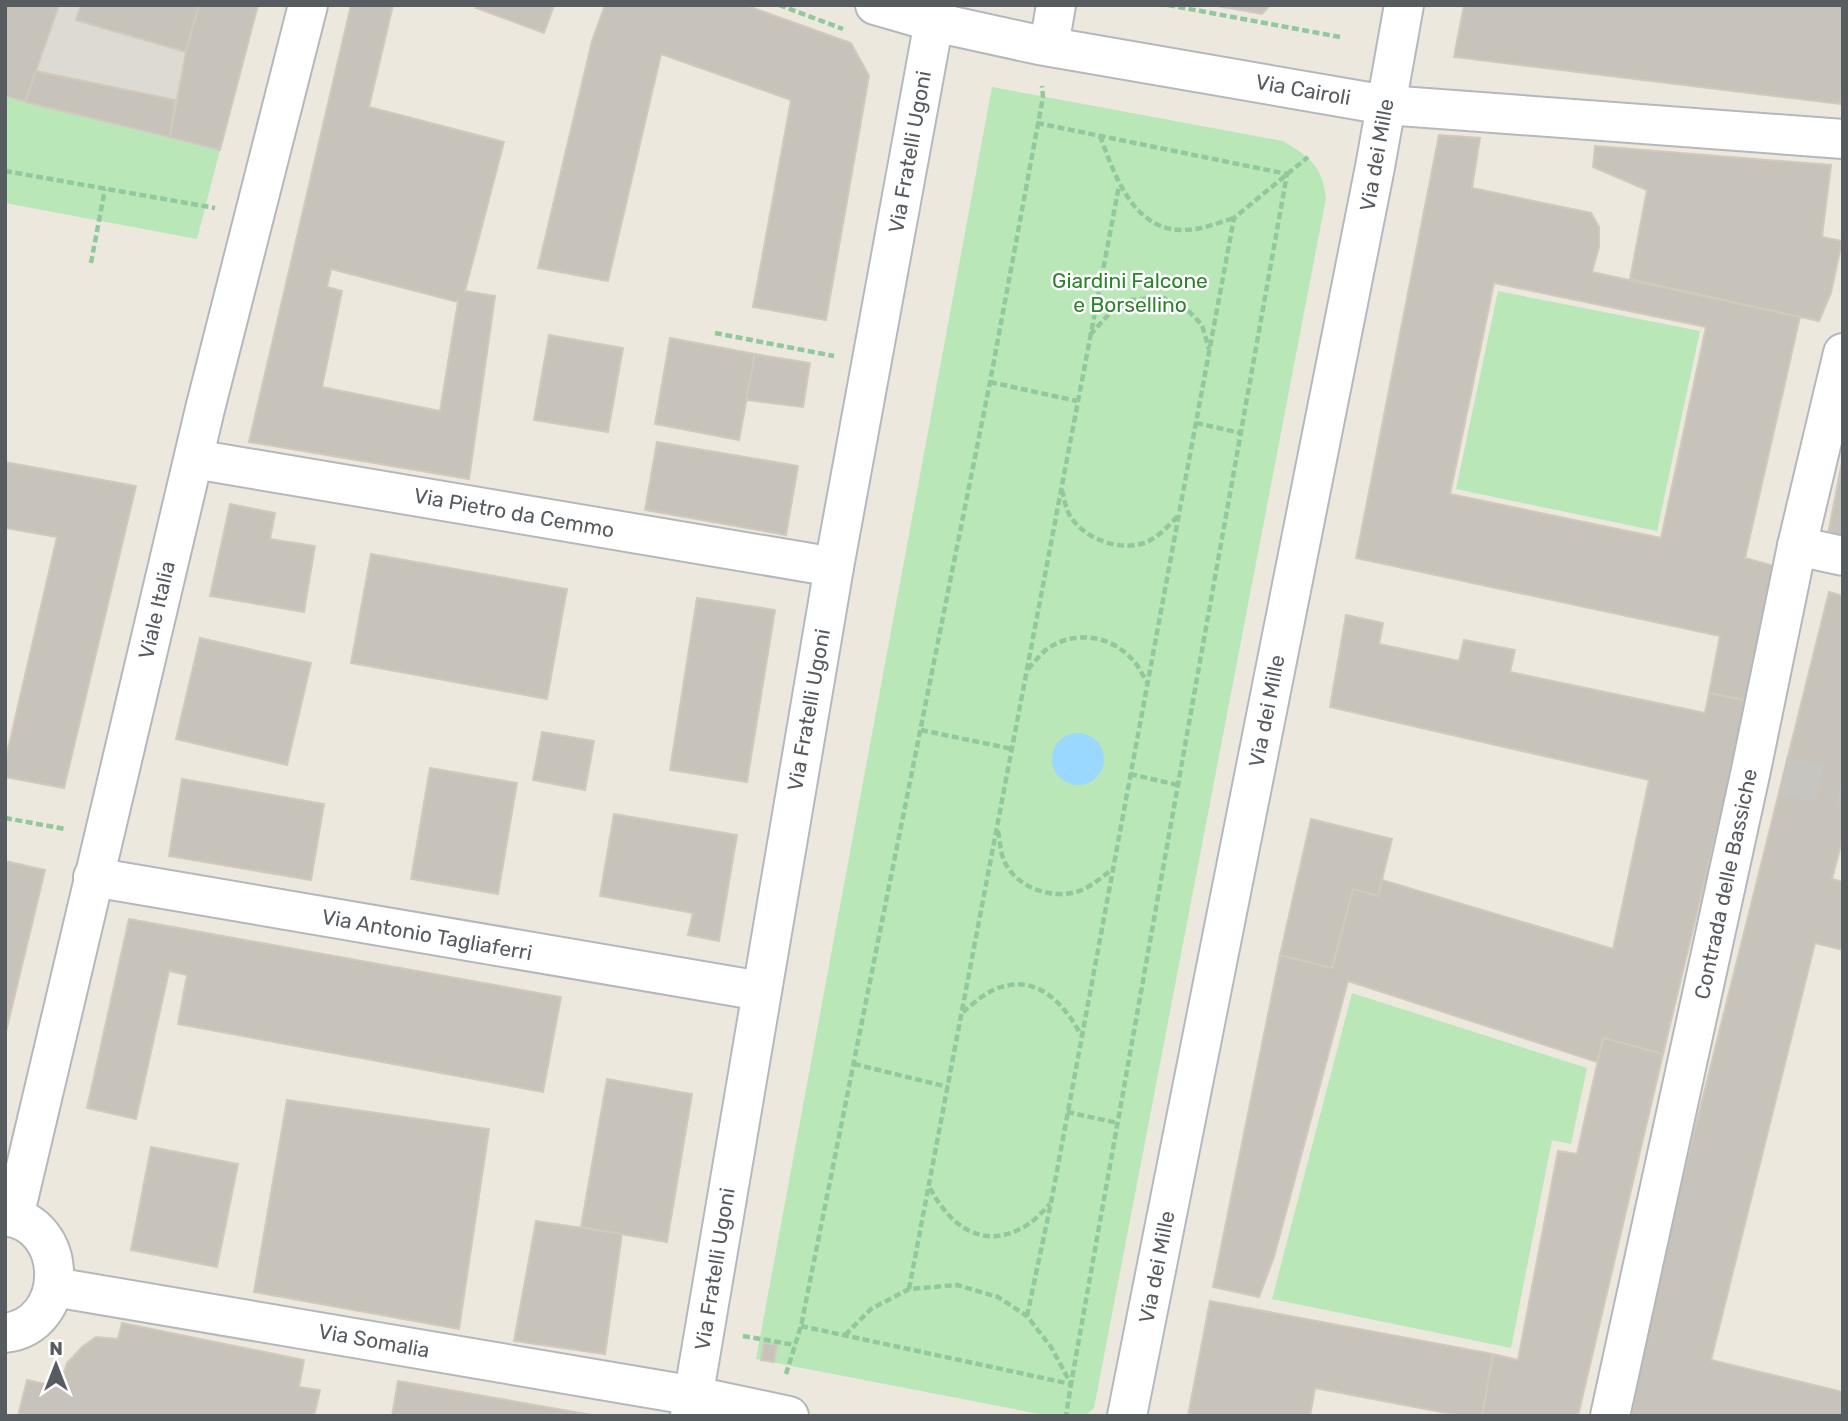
<svg xmlns="http://www.w3.org/2000/svg" width="1848" height="1421" viewBox="0 0 1848 1421" font-family="Rubik,sans-serif">
  <style>
    .industrial { fill: #dcdad3 }
    .green { fill: #bae7b7 }
    .water { fill: #9bd8ff }
    .building { fill: #c7c3bb; stroke: #d1cabc; stroke-width: 2; fill-rule: evenodd }
    .lines { fill: none; stroke-linecap: round; stroke-linejoin: round }
    .minor-tunnel { stroke: #c7c5bf; stroke-width: 38; stroke-dasharray: 38 19; stroke-linecap: butt }
    .minor-casing { stroke: #b4b8bd; stroke-width: 42 }
    .secondary-casing { stroke: #b4b9bf; stroke-width: 42 }
    .path { stroke: #91c89d; stroke-width: 4.5; stroke-dasharray: 7 3.5; stroke-linecap: butt }
    .minor { stroke: #fff; stroke-width: 38 }
    .secondary { stroke: #fff; stroke-width: 38 }
    .labels { text-anchor: middle; stroke-width: 5; stroke-linejoin: round; paint-order: stroke }
    .street-label { font-size: 21px; fill: #575c61; stroke: #fff }
    .park-label { font-size: 21px; fill: #2d832d; stroke: #fff }
  </style>
  <rect width="100%" height="100%" fill="#ece8de"/>
  <path class="industrial" d="M5,5H258L220,150L25,102L5,95Z"/>
  <g class="green">
    <path d="M992,87L1283,141C1310,157 1322,166 1326,198L1094,1408L1085,1416H1050L756,1359Z"/>
    <path d="M5,95L25,102L220,150L197,239L5,203Z"/>
    <path d="M1498,291L1700,331L1657,531L1456,489Z"/>
    <path d="M1352,993L1587,1068L1571,1144L1552,1140L1511,1348L1272,1299Z"/>
  </g>
  <circle class="water" cx="1078" cy="759" r="26"/>
  <g class="building">
    <path d="M5,5H59L25,102L5,95Z"/>
    <path d="M81,5H199L186,52L76,20Z"/>
    <path d="M199,5H258L220,150L170,137L186,52Z"/>
    <path d="M351,5H393L369,107L504,142L465,291L495,296L469,479L249,442ZM331,269L458,302L440,411L322,387L342,291L327,287Z"/>
    <path d="M477,5H554L544,33L476,8Z"/>
    <path d="M605,5H745L851,43L869,76L826,320L753,307L791,100L661,54L608,281L538,268L592,41Z"/>
    <path d="M1212,5H1270L1262,14Z"/>
    <path d="M1464,5L1843,6V85L1840,104L1454,57Z"/>
    <path d="M36,71L175,100L170,137L25,102Z"/>
    <path d="M1439,135L1480,138L1472,188L1591,213L1599,227V247L1592,272L1800,317L1745,558L1774,566L1748,701L1709,693L1720,636L1356,558ZM1494,283L1706,327L1661,538L1450,494Z"/>
    <path d="M1595,146L1831,165L1822,237L1842,241L1831,293L1819,321L1630,279L1647,190L1593,167Z"/>
    <path d="M549,335L623,348L608,432L534,420Z"/>
    <path d="M670,338L755,354L739,440L655,424Z"/>
    <path d="M755,354L810,363L803,407L746,400Z"/>
    <path d="M657,442L798,466L786,535L645,510Z"/>
    <path d="M1843,457V542L1827,539Z"/>
    <path d="M5,462L136,486L64,788L5,777V762L57,537L5,528Z"/>
    <path d="M230,504L275,513L270,539L315,546L304,612L210,596Z"/>
    <path d="M371,554L567,589L547,699L351,663Z"/>
    <path d="M1829,592L1843,596V837L1832,879L1843,882V950L1815,943L1711,1360L1843,1392V1416H1631L1669,1233Z"/>
    <path d="M697,598L775,610L747,782L670,770Z"/>
    <path d="M1346,615L1383,623L1379,644L1459,661L1464,640L1515,650L1510,672L1705,713L1709,693L1748,701L1663,1054L1603,1038L1597,1062L1348,981L1274,1257L1259,1297L1213,1287L1280,955L1332,968L1353,889L1378,896L1382,880L1613,949L1649,780L1330,707Z"/>
    <path d="M200,638L311,663L287,765L176,739Z"/>
    <path d="M542,732L594,741L585,790L533,780Z"/>
    <path d="M430,768L517,783L498,894L411,879Z"/>
    <path d="M182,779L324,804L311,880L169,856Z"/>
    <path d="M614,814L737,835L719,941L688,935L693,913L600,896Z"/>
    <path d="M1311,819L1392,839L1378,896L1353,889L1332,968L1280,955Z"/>
    <path d="M5,861L45,870L5,1036Z"/>
    <path d="M129,919L561,997L543,1092L178,1024L187,975L169,971L136,1119L87,1108Z"/>
    <path d="M1603,1038L1663,1054L1578,1416H1482L1493,1354L1518,1360L1558,1151L1577,1154Z"/>
    <path d="M607,1079L692,1094L667,1242L581,1227Z"/>
    <path d="M287,1100L489,1129L459,1329L254,1292Z"/>
    <path d="M151,1147L238,1164L217,1267L131,1250Z"/>
    <path d="M536,1221L622,1234L605,1354L514,1341Z"/>
    <path d="M1210,1301L1493,1354L1482,1416H1462L1315,1388L1310,1416H1188Z"/>
    <path d="M122,1323L304,1360L299,1387L320,1390L314,1416H18L27,1380L59,1387L67,1363L82,1347L96,1337L118,1339Z"/>
    <path d="M764,1343L777,1345L774,1362L761,1360Z"/>
    <path d="M398,1381L598,1416H392Z"/>
  </g>
  <g class="lines">
    <path class="minor-tunnel" d="M1783,776L1843,788"/>
    <defs>
      <g id="minor">
        <path d="M875,5L934,22L1039,45L1386,105L1843,139"/>
        <path d="M1049,46L1056,5"/>
        <path d="M194,459L834,567"/>
        <path d="M1797,546L1843,556"/>
        <path d="M93,877L761,991"/>
        <path d="M5,1216C70,1223 71,1325 5,1333"/>
        <path d="M14,1217L205,409L308,5"/>
        <path d="M54,1287L695,1396L789,1416"/>
        <path d="M1610,1416L1751,770L1797,546L1843,353"/>
      </g>
      <g id="secondary">
        <path d="M690,1416L834,567L937,5"/>
        <path d="M1127,1416L1375,167L1404,5"/>
      </g>
    </defs>
    <use href="#minor" class="minor-casing"/>
    <use href="#secondary" class="secondary-casing"/>
    <g class="path">
      <path d="M779,5L843,29"/>
      <path d="M1168,5L1340,37"/>
      <path d="M1100,136C1114,173 1132,229 1181,230C1199,231 1217,223 1234,218"/>
      <path d="M5,171L215,208"/>
      <path d="M91,263L105,189"/>
      <path d="M715,333L834,356"/>
      <path d="M1090,335L1109,314L1131,300L1160,297L1183,305L1202,325L1209,349"/>
      <path d="M990,382L1077,401"/>
      <path d="M1196,423L1241,433"/>
      <path d="M1062,490C1064,497 1065,505 1068,512C1080,537 1117,552 1144,543C1158,538 1168,526 1178,516"/>
      <path d="M1028,669C1034,662 1040,655 1047,649C1074,630 1110,635 1132,659C1138,665 1142,674 1147,682"/>
      <path d="M921,730L1012,749"/>
      <path d="M1130,774L1178,785"/>
      <path d="M5,818L65,829"/>
      <path d="M998,831C1000,840 1000,850 1003,858C1014,889 1058,903 1086,888C1096,883 1104,875 1113,869"/>
      <path d="M963,1012C975,1002 989,989 1005,986C1041,977 1066,1007 1081,1035"/>
      <path d="M854,1064L948,1087"/>
      <path d="M1067,1112L1118,1123"/>
      <path d="M930,1188C951,1228 986,1253 1030,1223C1037,1218 1044,1210 1050,1204"/>
      <path d="M909,1289L1119,186"/>
      <path d="M1027,1316L1051,1203L1234,218L1308,157"/>
      <path d="M801,1326L1071,1384L1287,174L1037,123"/>
      <path d="M845,1335L871,1309L909,1289L957,1285L998,1297L1027,1316L1051,1347L1071,1384L1066,1416"/>
      <path d="M743,1336L795,1345"/>
      <path d="M786,1374L801,1326L990,382L1043,97L1042,86"/>
    </g>
    <use href="#minor" class="minor"/>
    <use href="#secondary" class="secondary"/>
  </g>
  <g class="labels">
    <g class="street-label">
      <text transform="translate(1303 90) rotate(10)" y="7">Via Cairoli</text>
      <text transform="translate(910 152) rotate(-80)" y="7">Via Fratelli Ugoni</text>
      <text transform="translate(1377 155) rotate(-80)" y="7">Via dei Mille</text>
      <text transform="translate(514 513) rotate(10)" y="7">Via Pietro da Cemmo</text>
      <text transform="translate(157 610) rotate(-77)" y="7">Viale Italia</text>
      <text transform="translate(809 710) rotate(-80)" y="7">Via Fratelli Ugoni</text>
      <text transform="translate(1267 711) rotate(-79)" y="7">Via dei Mille</text>
      <text transform="translate(1726 884) rotate(-78)" y="7">Contrada delle Bassiche</text>
      <text transform="translate(427 935) rotate(10)" y="7">Via Antonio Tagliaferri</text>
      <text transform="translate(1157 1267) rotate(-79)" y="7">Via dei Mille</text>
      <text transform="translate(715 1269) rotate(-81)" y="7">Via Fratelli Ugoni</text>
      <text transform="translate(374 1341) rotate(10)" y="7">Via Somalia</text>
    </g>
    <g class="park-label">
      <text x="1130" y="288">Giardini Falcone<tspan x="1130" dy="24">e Borsellino</tspan></text>
    </g>
  </g>
  <rect width="1848" height="1421" fill="none" stroke="#575c61" stroke-width="14"/>
  <g transform="translate(56 1365)" stroke="#ffffff" stroke-width="5" paint-order="stroke">
  <path d="M0-5L12 26L0 18L-12 26Z" fill="#575c61"/>
  <text y="-10" font-size="19" font-weight="bold" text-anchor="middle" fill="#575c61">N</text>
  </g>
</svg>
